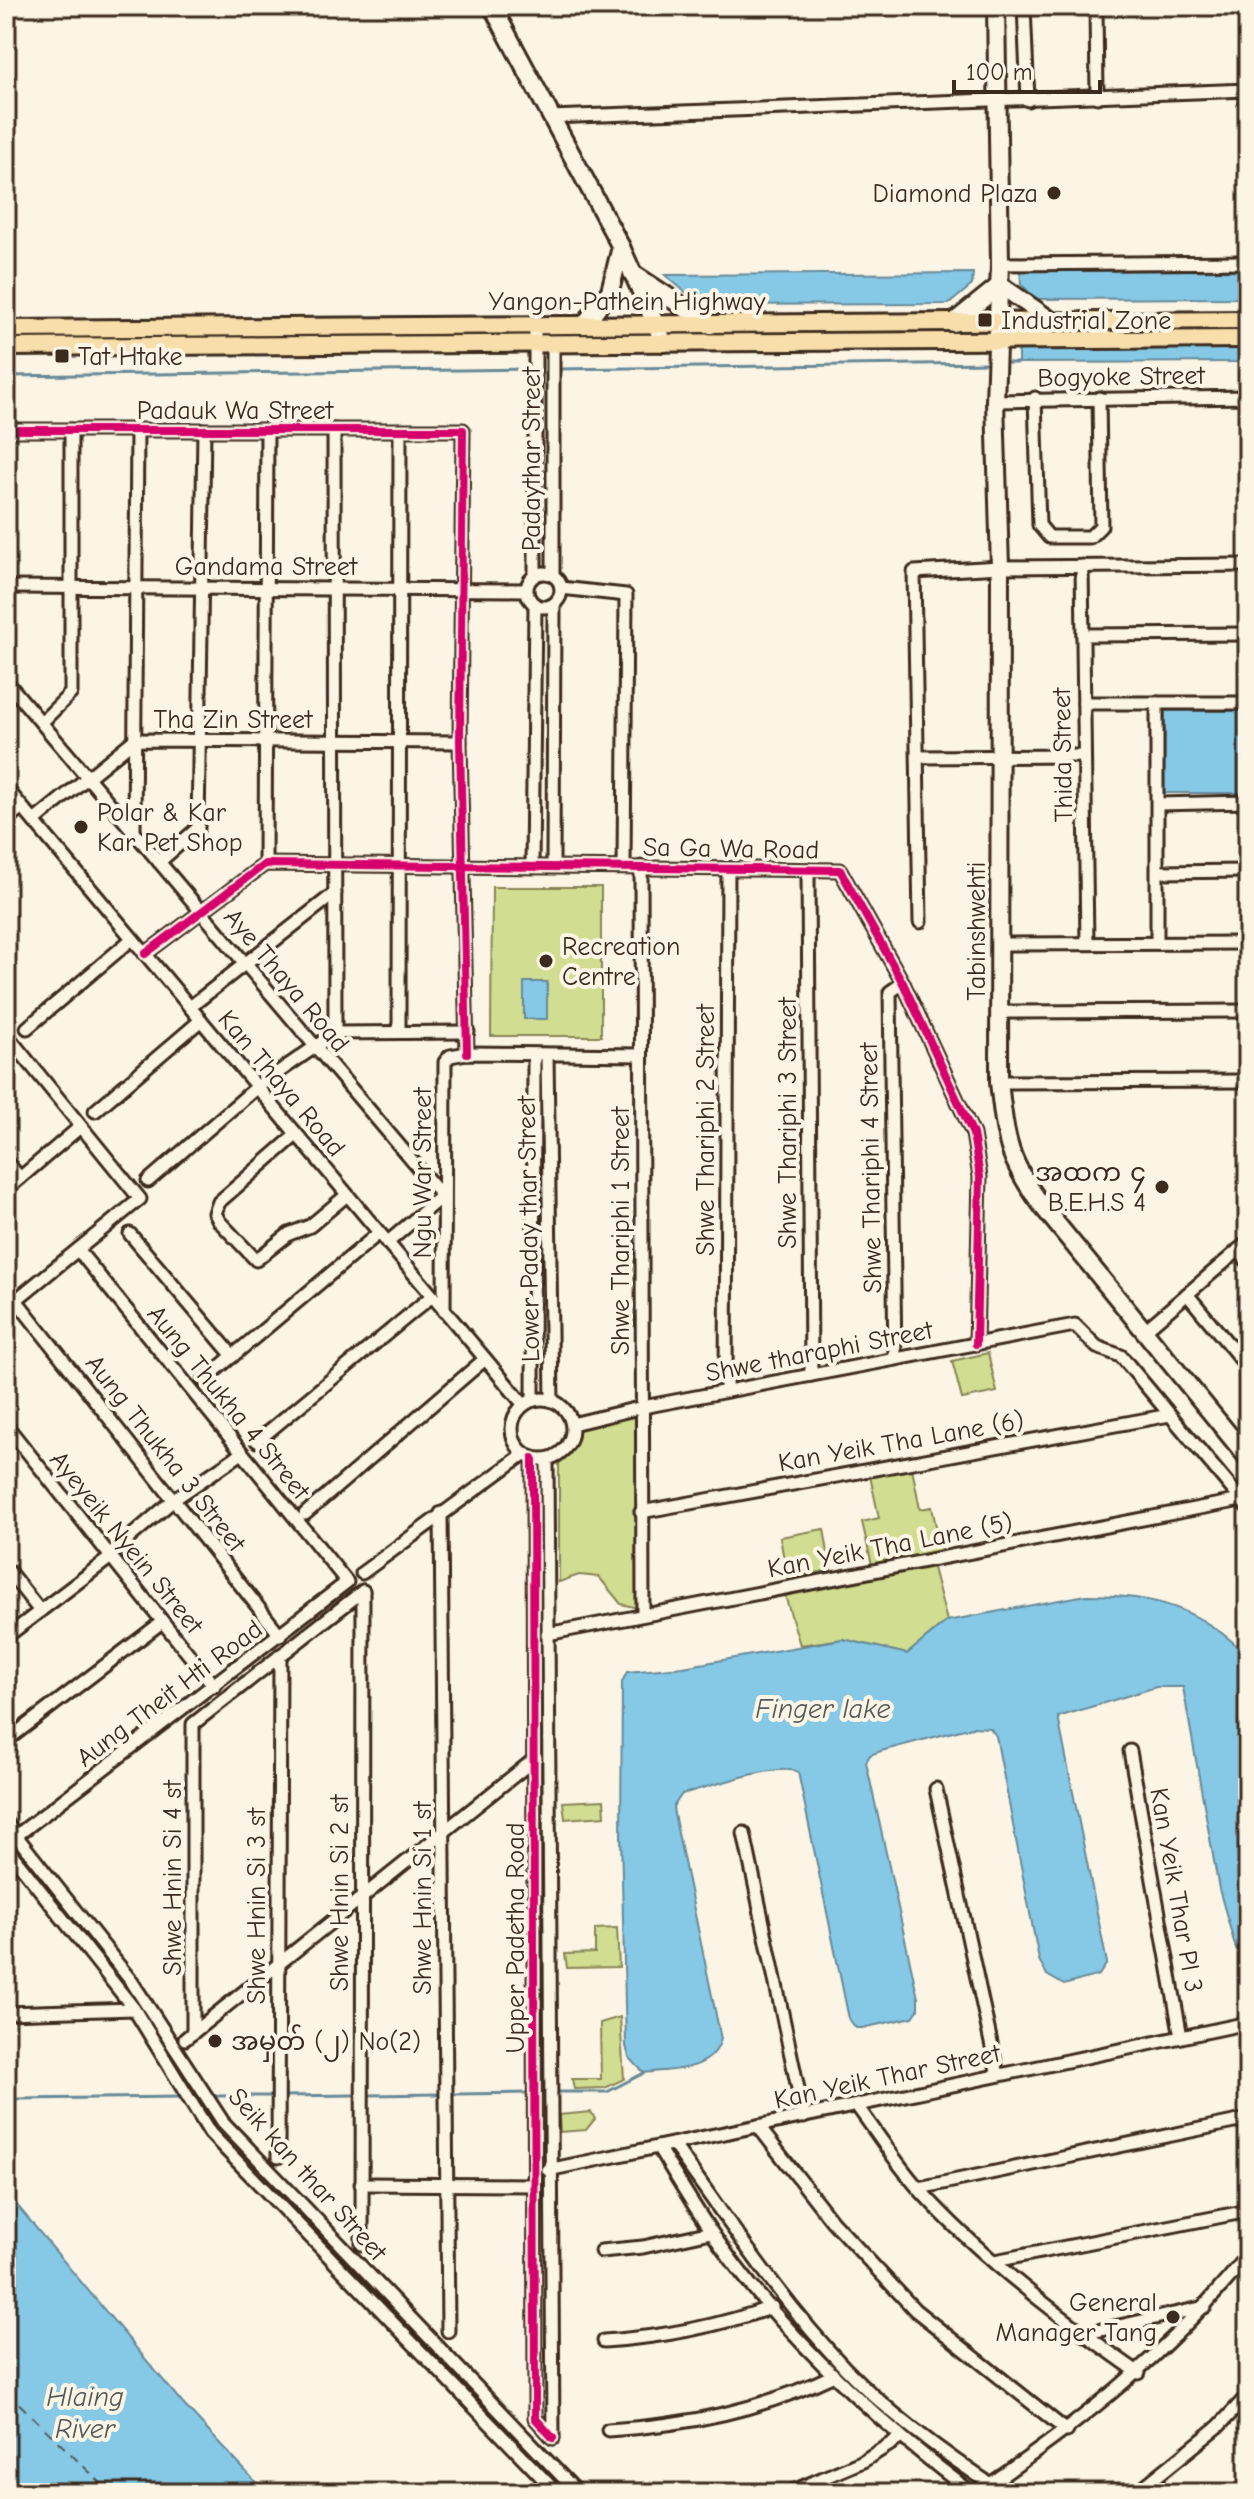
<svg xmlns="http://www.w3.org/2000/svg" width="1254" height="2499" viewBox="0 0 1254 2499" font-family="'Comic Neue','Noto Sans Myanmar',sans-serif">
  <style>
    .green { fill: #d1dd90; stroke: #868457; stroke-width: 2 }
    .water { fill: #85c9e7; stroke: #678997; stroke-width: 2 }
    .lines { fill: none; stroke-linecap: round; stroke-linejoin: round }
    .stream { stroke: #678997; stroke-width: 3 }
    .ferry { stroke: #515a5a; stroke-width: 2; stroke-dasharray: 10 8; stroke-linecap: butt }
    .street-casing { stroke: #3b2a1e; stroke-width: 17 }
    .secondary-casing { stroke: #3b2a1e; stroke-width: 22 }
    .primary-casing { stroke: #3b2a1e; stroke-width: 22 }
    .street { stroke: #fcf5e5; stroke-width: 11 }
    .secondary { stroke: #fcf5e5; stroke-width: 16 }
    .primary { stroke: #f8deab; stroke-width: 16 }
    .cycleway-casing { stroke: #fcf5e5; stroke-width: 13 }
    .cycleway { stroke: #d6006c; stroke-width: 8 }
    .poi-dot { fill: #3b2a1e; stroke: #fcf5e5; stroke-width: 3 }
    .labels { text-anchor: middle; stroke-width: 8; stroke-linejoin: round; paint-order: stroke }
    .poi-label { font-size: 26px; fill: #3b2a1e; stroke: #fcf5e5; text-anchor: start }
    .street-label { font-size: 26px; fill: #3b2a1e; stroke: #fcf5e5 }
    .water-label { font-size: 28px; font-style: italic; fill: #515a5a; stroke: #fcf5e5 }
  </style>
  <rect width="100%" height="100%" fill="#fcf5e5"/>
  <filter id="ink" filterUnits="userSpaceOnUse"><feTurbulence type="fractalNoise" baseFrequency=".0125" numOctaves="2"/><feDisplacementMap in="SourceGraphic" scale="16" xChannelSelector="R" yChannelSelector="G"/><feConvolveMatrix kernelMatrix="1 2 1 2 8 2 1 2 1" color-interpolation-filters="sRGB"/></filter>
  <g filter="url(#ink)">
    <g class="green">
      <path d="M492,887H601V1036H491Z"/>
      <path d="M988,1353L997,1392L962,1399L952,1361Z"/>
      <path d="M637,1415L638,1608L621,1604L599,1577L579,1575L559,1582V1464L572,1448L577,1428Z"/>
      <path d="M912,1468L920,1509L932,1507L941,1550L872,1565L862,1522L879,1518L870,1476Z"/>
      <path d="M824,1529L831,1570L787,1578L780,1537Z"/>
      <path d="M932,1564L947,1621L907,1654L843,1639L800,1645L784,1592Z"/>
      <path d="M604,1800L605,1816L565,1819L563,1802Z"/>
      <path d="M617,1928L619,1967L567,1968L565,1954L595,1953V1929Z"/>
      <path d="M620,2017L624,2079L605,2088L574,2089L572,2079H601L600,2023Z"/>
      <path d="M591,2112L595,2119L586,2130L560,2132L559,2115Z"/>
    </g>
    <g class="water">
      <path d="M1248,270V298L1036,299L1021,284L1020,271Z"/>
      <path d="M973,273L972,285L949,304L701,305L665,275Z"/>
      <path d="M1248,348V362L1018,363V349Z"/>
      <path d="M1165,711H1248V793H1164Z"/>
      <rect x="524" y="982" width="23" height="37"/>
      <path d="M1086,1595C1154,1595 1199,1607 1248,1656V1811L1243,1816L1248,1844V1952L1236,1949L1219,1889L1183,1687H1156L1058,1717L1107,1963L1099,1975L1064,1985L1047,1975L1039,1960L996,1736L990,1728L972,1727L881,1751L870,1755L866,1762L918,1998V2010L913,2017L862,2028H856L849,2019L798,1772C778,1762 706,1788 682,1794L673,1807L674,1814L721,2039C712,2072 673,2069 644,2073L629,2057L626,2046L621,1836L622,1682L627,1672L683,1667L843,1639L907,1654L947,1621Z"/>
      <path d="M6,2192L183,2404L266,2493H6Z"/>
    </g>
    <g class="lines">
      <g class="stream">
        <path d="M1001,363H1018"/>
        <path d="M557,369L990,363"/>
        <path d="M6,376L530,369"/>
        <path d="M557,2092H607L644,2073"/>
        <path d="M454,2094L530,2093"/>
        <path d="M369,2095L438,2094"/>
        <path d="M214,2096H270"/>
        <path d="M286,2096L353,2095"/>
        <path d="M6,2104L15,2099L184,2097"/>
      </g>
      <path class="ferry" d="M6,2391L111,2493"/>
      <defs>
        <g id="street">
          <path d="M1024,6L1028,100"/>
          <path d="M1096,6L1097,97"/>
          <path d="M551,117L1248,90"/>
          <path d="M1000,264L1248,262"/>
          <path d="M535,325V575"/>
          <path d="M1035,398L1039,525L1049,537H1090L1101,526L1099,398"/>
          <path d="M995,401L1248,397"/>
          <path d="M6,430H463L460,742L467,1053"/>
          <path d="M334,430L335,1033"/>
          <path d="M1082,566L1087,943"/>
          <circle cx="544" cy="590" r="17"/>
          <path d="M553,575V343"/>
          <path d="M6,587L526,590"/>
          <path d="M561,588L626,595L624,867"/>
          <path d="M1083,635L1248,634"/>
          <path d="M6,681L442,1196L387,1243"/>
          <path d="M1084,703H1248"/>
          <path d="M42,722L71,693V430"/>
          <path d="M918,757L1084,756"/>
          <path d="M6,788L524,1405"/>
          <path d="M1158,804L1248,802"/>
          <path d="M6,820L22,807"/>
          <path d="M34,821L134,740L460,742"/>
          <path d="M134,833L137,430"/>
          <path d="M159,862L198,828L204,430"/>
          <path d="M265,864L267,430"/>
          <path d="M532,866L535,606"/>
          <path d="M553,866L554,605"/>
          <path d="M641,867L643,1615"/>
          <path d="M808,870L811,1375"/>
          <path d="M1158,872L1248,871"/>
          <path d="M920,922L914,572L1000,567L1248,565"/>
          <path d="M1157,943V703"/>
          <path d="M999,944L1248,943"/>
          <path d="M145,954L265,864L840,870L903,983L973,1134L980,1177L976,1344"/>
          <path d="M190,1007L335,893"/>
          <path d="M999,1012L1248,1011"/>
          <path d="M27,1028L132,939"/>
          <path d="M399,1031L400,430"/>
          <path d="M6,1034L140,1199L6,1308"/>
          <path d="M547,1056L552,1401"/>
          <path d="M999,1082L1248,1081"/>
          <path d="M95,1111L201,1020"/>
          <path d="M296,1135L219,1202L215,1213L219,1221L256,1260L289,1234L310,1226L347,1195"/>
          <path d="M6,1161L20,1178"/>
          <path d="M148,1181L257,1087L335,1033L468,1032"/>
          <path d="M6,1190L80,1127"/>
          <path d="M130,1234L233,1356"/>
          <path d="M1238,1250L1248,1262"/>
          <path d="M1187,1294L1248,1368"/>
          <path d="M16,1300L280,1635"/>
          <path d="M444,1311L445,1062L450,1056L467,1053L640,1055"/>
          <path d="M1143,1332L1248,1242"/>
          <path d="M895,1359L890,992L903,983"/>
          <path d="M204,1380L379,1233"/>
          <path d="M726,1391L728,868"/>
          <circle cx="542" cy="1429" r="30"/>
          <path d="M533,1400L534,1056"/>
          <path d="M572,1424L643,1407L1075,1325L1097,1347L1121,1356L1248,1508"/>
          <path d="M6,1425L214,1686"/>
          <path d="M257,1441L432,1296"/>
          <path d="M533,1458L535,2418L553,2438"/>
          <path d="M547,1459L553,2438"/>
          <path d="M641,1512L1170,1415"/>
          <path d="M441,1513L448,2331"/>
          <path d="M305,1514L485,1359"/>
          <path d="M109,1555L176,1498L242,1453"/>
          <path d="M6,1568L40,1611"/>
          <path d="M362,1573L524,1454"/>
          <path d="M547,1634L1241,1500"/>
          <path d="M6,1637L111,1557"/>
          <path d="M6,1741L162,1622"/>
          <path d="M1130,1751L1181,2037"/>
          <path d="M936,1789L998,2075"/>
          <path d="M6,1823L132,1982L223,2122L578,2493"/>
          <path d="M744,1833L804,2117"/>
          <path d="M16,1836L347,1582L78,1250"/>
          <path d="M6,1847L134,2009L210,2133L557,2493"/>
          <path d="M6,2013L134,2009"/>
          <path d="M193,2033V1724L363,1591"/>
          <path d="M185,2039L536,1758"/>
          <path d="M857,2106C877,2133 896,2163 919,2189C982,2259 1062,2319 1139,2373"/>
          <path d="M758,2126L832,2221L915,2310L1067,2431"/>
          <path d="M673,2144C728,2220 780,2300 845,2368C890,2415 950,2458 1004,2493"/>
          <path d="M658,2147C675,2175 692,2203 710,2230C779,2332 874,2419 972,2493"/>
          <path d="M278,2157L280,1655"/>
          <path d="M548,2170L1248,2023"/>
          <path d="M361,2184L535,2185"/>
          <path d="M919,2188L1248,2119"/>
          <path d="M362,2244L363,1591"/>
          <path d="M601,2251L643,2247L711,2232"/>
          <path d="M995,2261L1248,2211"/>
          <path d="M1083,2334L1205,2307"/>
          <path d="M604,2341C663,2337 717,2327 772,2307"/>
          <path d="M608,2430C689,2425 761,2410 834,2375"/>
          <path d="M788,2493L863,2461L900,2438"/>
          <path d="M977,2493C1079,2424 1171,2351 1248,2255"/>
          <path d="M1136,2493L1219,2426L1248,2395"/>
        </g>
        <g id="secondary">
          <path d="M492,6L621,247L664,343"/>
          <path d="M996,6L1000,264L995,401L1000,567L999,1082C1006,1141 1007,1159 1043,1207L1248,1458"/>
          <path d="M632,273L711,325"/>
          <path d="M1000,285L1049,319"/>
          <path d="M953,323L1000,285"/>
          <path d="M584,325L610,291L621,247"/>
        </g>
        <g id="primary">
          <path d="M6,329L1248,320"/>
          <path d="M6,347L1248,339"/>
        </g>
      </defs>
      <use href="#street" class="street-casing"/>
      <use href="#secondary" class="secondary-casing"/>
      <use href="#primary" class="primary-casing"/>
      <use href="#street" class="street"/>
      <use href="#secondary" class="secondary"/>
      <use href="#primary" class="primary"/>
      <defs>
        <g id="cycleway">
          <path d="M6,430H463L460,742L467,1053"/>
          <path d="M145,954L265,864L840,870L903,983L973,1134L980,1177L976,1344"/>
          <path d="M533,1458L535,2418L553,2438"/>
        </g>
      </defs>
      <use href="#cycleway" class="cycleway-casing"/>
      <use href="#cycleway" class="cycleway"/>
    </g>
  </g>
  <g class="poi-dot">
    <circle cx="1054" cy="193" r="8"/>
    <rect x="977" y="312" width="16" height="16" rx="4"/>
    <rect x="54" y="348" width="16" height="16" rx="4"/>
    <circle cx="81" cy="827" r="8"/>
    <circle cx="546" cy="961" r="8"/>
    <circle cx="1162" cy="1187" r="8"/>
    <circle cx="215" cy="2041" r="8"/>
    <circle cx="1173" cy="2317" r="8"/>
  </g>
  <g class="labels">
    <g class="poi-label">
      <text x="1038" y="202" text-anchor="end">Diamond Plaza</text>
      <text x="1001" y="329">Industrial Zone</text>
      <text x="78" y="365">Tat Htake</text>
      <text x="97" y="821">Polar &amp; Kar<tspan x="97" dy="30">Kar Pet Shop</tspan></text>
      <text x="562" y="955">Recreation<tspan x="562" dy="30">Centre</tspan></text>
      <text x="1146" y="1181" text-anchor="end">အထက ၄<tspan x="1146" dy="30">B.E.H.S 4</tspan></text>
      <text x="231" y="2050">အမှတ် (၂) No(2)</text>
      <text x="1157" y="2311" text-anchor="end">General<tspan x="1157" dy="30">Manager Tang</tspan></text>
    </g>
    <g class="street-label">
      <text x="627" y="310">Yangon-Pathein Highway</text>
      <text transform="translate(1121 376) rotate(-1)" y="9">Bogyoke Street</text>
      <text x="235" y="419">Padauk Wa Street</text>
      <text transform="translate(531 459) rotate(-90)" y="9">Padaythar Street</text>
      <text x="266" y="575">Gandama Street</text>
      <text x="233" y="728">Tha Zin Street</text>
      <text transform="translate(1062 755) rotate(-91)" y="9">Thida Street</text>
      <text transform="translate(731 848) rotate(1)" y="9">Sa Ga Wa Road</text>
      <text transform="translate(976 931) rotate(-90)" y="9">Tabinshwehti</text>
      <text transform="translate(287 980) rotate(50)" y="9">Aye Thaya Road</text>
      <text transform="translate(282 1083) rotate(50)" y="9">Kan Thaya Road</text>
      <text transform="translate(787 1123) rotate(-90)" y="9">Shwe Thariphi 3 Street</text>
      <text transform="translate(705 1130) rotate(-90)" y="9">Shwe Thariphi 2 Street</text>
      <text transform="translate(870 1168) rotate(-91)" y="9">Shwe Thariphi 4 Street</text>
      <text transform="translate(422 1173) rotate(-90)" y="9">Ngu War Street</text>
      <text transform="translate(528 1229) rotate(-91)" y="9">Lower Paday thar Street</text>
      <text transform="translate(620 1231) rotate(-90)" y="9">Shwe Thariphi 1 Street</text>
      <text transform="translate(819 1351) rotate(-11)" y="9">Shwe tharaphi Street</text>
      <text transform="translate(229 1402) rotate(51)" y="9">Aung Thukha 4 Street</text>
      <text transform="translate(901 1441) rotate(-10)" y="9">Kan Yeik Tha Lane (6)</text>
      <text transform="translate(166 1453) rotate(52)" y="9">Aung Thukha 3 Street</text>
      <text transform="translate(127 1542) rotate(51)" y="9">Ayeyeik Nyein Street</text>
      <text transform="translate(890 1545) rotate(-11)" y="9">Kan Yeik Tha Lane (5)</text>
      <text transform="translate(169 1693) rotate(-37)" y="9">Aung Theit Hti Road</text>
      <text transform="translate(172 1878) rotate(-90)" y="9">Shwe Hnin Si 4 st</text>
      <text transform="translate(1177 1890) rotate(80)" y="9">Kan Yeik Thar Pl 3</text>
      <text transform="translate(339 1893) rotate(-90)" y="9">Shwe Hnin Si 2 st</text>
      <text transform="translate(422 1898) rotate(-90)" y="9">Shwe Hnin Si 1 st</text>
      <text transform="translate(256 1906) rotate(-90)" y="9">Shwe Hnin Si 3 st</text>
      <text transform="translate(515 1938) rotate(-90)" y="9">Upper Padetha Road</text>
      <text transform="translate(887 2076) rotate(-12)" y="9">Kan Yeik Thar Street</text>
      <text transform="translate(308 2174) rotate(48)" y="9">Seik kan thar Street</text>
    </g>
    <g class="water-label">
      <text x="823" y="1718">Finger lake</text>
      <text x="85" y="2406">Hlaing<tspan x="85" dy="32">River</tspan></text>
    </g>
  </g>
  <rect width="1254" height="2499" fill="none" stroke="#fcf5e5" stroke-width="32"/>
  <rect x="16" y="16" width="1222" height="2467" fill="none" stroke="#3b2a1e" stroke-width="3" filter="url(#ink)"/>
  <path d="M954 80v12h146v-12" fill="none" stroke="#3b2a1e" stroke-width="4"/>
  <text x="966" y="80" font-size="24" fill="#3b2a1e" stroke="#fcf5e5" stroke-width="6" paint-order="stroke">100 m</text>
</svg>
